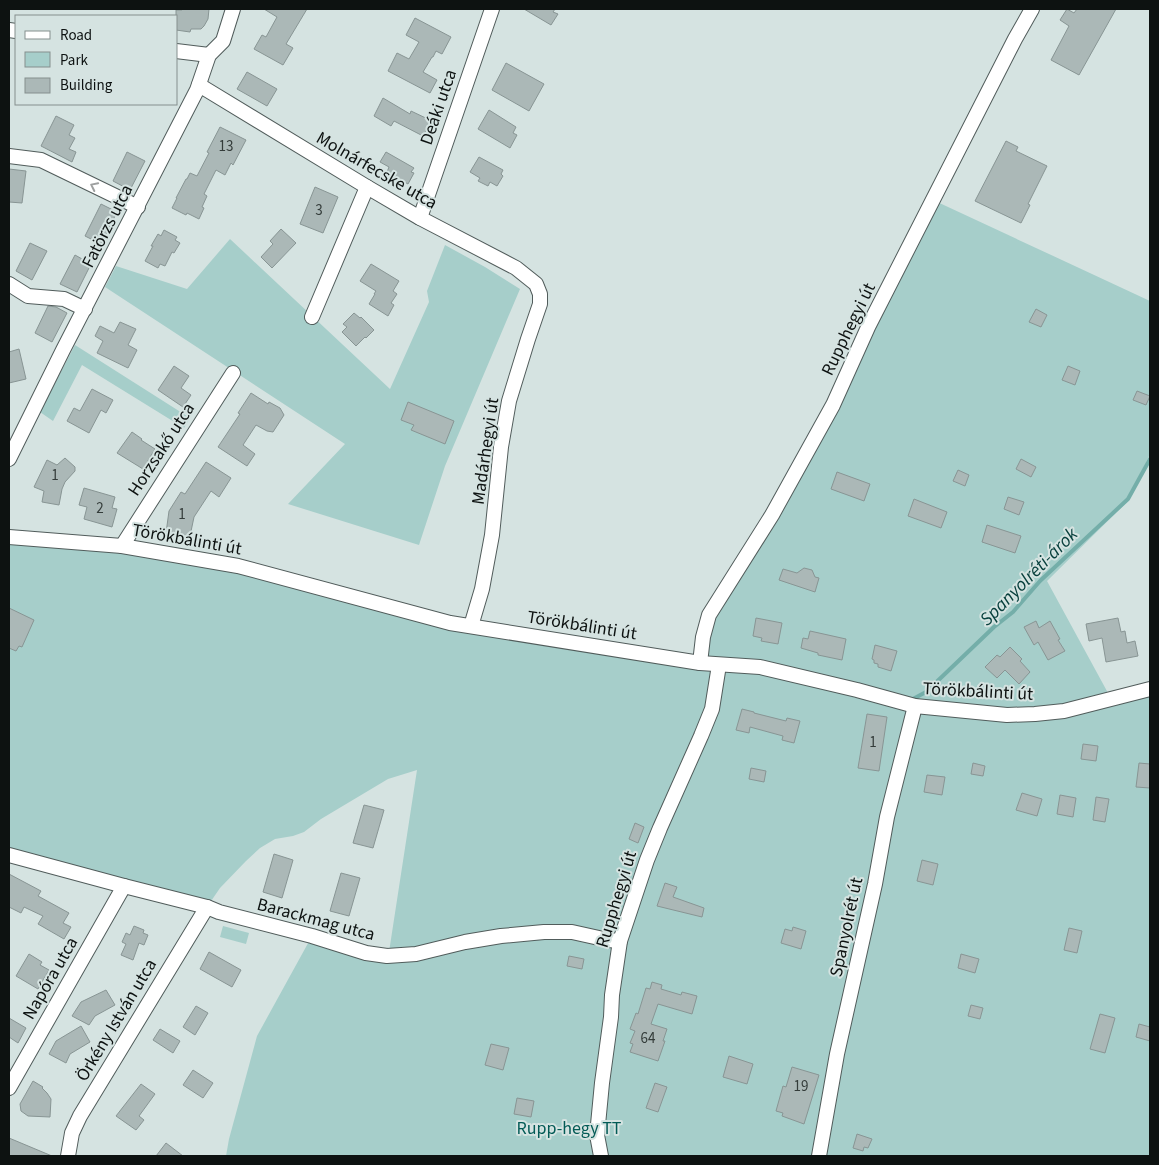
<svg xmlns="http://www.w3.org/2000/svg" width="1159" height="1165" viewBox="0 0 1159 1165" font-family="'Source Sans 3',sans-serif">
  <style>
    .green { fill: #a6ceca }
    .lines { fill: none; stroke-linecap: round; stroke-linejoin: round }
    .stream { stroke: #74aea9; stroke-width: 4 }
    .building { fill: #abb8b7; stroke: #889594 }
    .minor-casing { stroke: #515c5b; stroke-width: 16 }
    .minor { stroke: #fff; stroke-width: 14 }
    .oneway { stroke: #9ea0a0 }
    .labels { text-anchor: middle; stroke-width: 4; stroke-linejoin: round; paint-order: stroke }
    .number-label { font-size: 15px; fill: #343c3a }
    .street-label { font-size: 18px; fill: #0d1211; stroke: #d5e3e1 }
    .park-label { font-size: 18px; fill: #035b56; stroke: #d5e3e1 }
    .water-label { font-size: 19px; font-style: italic; fill: #08403d; stroke: #d5e3e1 }
  </style>
  <rect width="100%" height="100%" fill="#d5e3e1"/>
  <g class="green">
    <path d="M933,200L1150,301V454L1127,502L1047,581L1108,693L1150,686V1156H226L229,1139L257,1036L312,936C335,932 366,947 389,952L417,770L388,779L321,819L304,832L293,836L275,839L260,848L246,861L220,888L207,907L9,855V537L238,566L450,623L699,663L703,637L751,548Z"/>
    <path d="M230,239L390,389L429,302L427,291L445,245L485,267L520,289L445,466L419,545L288,504L345,444L105,287L116,266L187,289Z"/>
    <path d="M75,345L190,418L184,428L82,365L53,421L40,412Z"/>
    <path d="M223,926L249,933L246,944L220,937Z"/>
  </g>
  <g class="lines">
    <path class="stream" d="M911,700L926,692L994,627L1013,612L1040,581L1128,499L1150,459"/>
  </g>
  <g class="building">
    <path d="M182,9H209L208,19L204,26L201,29H191L190,32L176,30V10H182Z"/>
    <path d="M264,9H307L286,44L293,48L283,65L254,49L262,35L266,37L277,17Z"/>
    <path d="M524,9H555L553,12L558,14L551,25Z"/>
    <path d="M1067,9L1074,13L1077,9H1116L1079,75L1051,60L1069,26L1060,20Z"/>
    <path d="M415,18L451,37L442,54L436,51L433,57H432L423,72L437,80L430,93L388,71L397,53L409,59L419,42L406,35Z"/>
    <path d="M506,63L544,84L529,111L492,90Z"/>
    <path d="M247,72L277,89L267,106L237,89Z"/>
    <path d="M383,98L410,114L411,111L432,121L423,136L394,121L391,126L374,116Z"/>
    <path d="M489,110L516,127L513,133L517,135L510,148L478,129Z"/>
    <path d="M56,116L74,125L69,135L75,138L69,149L76,152L72,162L41,146Z"/>
    <path d="M220,127L246,140L233,165L231,163L225,175L216,170L204,194L207,196L202,207L204,208L199,219L187,213L186,215L172,208L177,198H176L186,179H187L190,173L197,176L209,153L207,152Z"/>
    <path d="M1006,141L1018,147L1016,151L1047,166L1028,204L1030,205L1021,223L975,201Z"/>
    <path d="M127,152L145,161L130,190L113,181Z"/>
    <path d="M386,152L414,168L411,172L414,173L408,184L387,172L389,167L380,162Z"/>
    <path d="M479,157L503,170L501,174L503,176L497,186L490,182L488,186L478,181L480,178L470,172Z"/>
    <path d="M9,169L26,171L22,203L9,202Z"/>
    <path d="M315,187L338,197L323,233L300,224Z"/>
    <path d="M101,204L117,212L101,244L85,236Z"/>
    <path d="M281,229L296,243L272,268L261,257L273,244L270,241Z"/>
    <path d="M164,230L177,237L175,240L180,243L174,253L172,252L165,266L160,264L158,268L145,261L153,246H151L158,234L161,236Z"/>
    <path d="M30,243L47,251L32,280L16,271Z"/>
    <path d="M75,255L91,264L77,292L60,284Z"/>
    <path d="M371,264L399,281L393,291L397,294L391,303L394,305L388,316L369,304L375,294H374L376,291L360,281Z"/>
    <path d="M48,306L56,307L67,313L52,342L35,333Z"/>
    <path d="M1036,309L1047,315L1041,327L1029,322Z"/>
    <path d="M354,313L360,318L361,317L374,330L366,338L365,337L356,346L342,332L347,327L343,324Z"/>
    <path d="M120,322L136,329L128,345L137,350L128,368L97,353L103,341L95,336L100,326L114,333Z"/>
    <path d="M19,349L26,379L9,383V352Z"/>
    <path d="M174,366L189,376L181,388L191,395L183,407L158,390Z"/>
    <path d="M1068,366L1080,371L1075,385L1062,380Z"/>
    <path d="M92,389L113,400L106,413L101,410L89,433L67,421L74,408L80,411Z"/>
    <path d="M1137,391L1150,396L1146,405L1133,400Z"/>
    <path d="M251,393L268,404L269,402L280,408L284,415L273,432L267,431L256,425L243,445L255,454L247,466L218,447L240,414L238,413Z"/>
    <path d="M408,402L454,421L445,444L411,430L414,425L401,420Z"/>
    <path d="M132,432L142,439L141,440L155,449L143,469L117,453Z"/>
    <path d="M65,458L75,467V471L65,482L62,489L59,505L42,502L44,491L34,487L47,460L57,465Z"/>
    <path d="M1021,459L1036,467L1031,477L1016,469Z"/>
    <path d="M206,462L231,478L219,497L211,491L194,517L190,536L166,533L169,511L181,492L185,494Z"/>
    <path d="M958,470L969,475L965,486L953,481Z"/>
    <path d="M837,472L870,484L864,501L831,489Z"/>
    <path d="M84,488L115,497L112,508L117,509L112,527L84,519L87,507L79,505Z"/>
    <path d="M1008,497L1024,502L1019,515L1004,509Z"/>
    <path d="M914,499L947,512L941,528L908,516Z"/>
    <path d="M987,525L1021,536L1015,553L982,542Z"/>
    <path d="M804,568L812,570L815,577L819,578L815,592L779,580L783,569L797,573Z"/>
    <path d="M9,608L34,620L22,647L19,646L16,651L9,648Z"/>
    <path d="M756,618L782,623L778,644L761,641L762,638L753,636Z"/>
    <path d="M1118,618L1121,632L1125,631L1127,643L1135,641L1138,656L1106,662L1102,638L1089,641L1086,624Z"/>
    <path d="M1036,621L1039,628L1050,621L1060,639L1058,640L1065,651L1048,660L1038,642L1034,645L1024,627Z"/>
    <path d="M810,631L846,639L842,660L818,655V653L801,648L803,638L808,639Z"/>
    <path d="M875,645L897,651L891,671L878,667V664L874,663V660L872,659Z"/>
    <path d="M1010,647L1022,659L1020,661L1030,672L1019,684L1005,670L997,678L985,667L997,655L1000,657Z"/>
    <path d="M742,709L754,712V713L786,721L787,718L800,721L794,743L782,740L783,736L750,727L749,733L736,730Z"/>
    <path d="M867,714L887,717L879,771L858,768Z"/>
    <path d="M1083,744L1098,746L1096,761L1081,759Z"/>
    <path d="M973,763L985,766L983,776L971,774Z"/>
    <path d="M1139,763L1150,764V788L1136,787Z"/>
    <path d="M751,768L766,771L764,782L749,779Z"/>
    <path d="M927,775L945,777L942,795L924,792Z"/>
    <path d="M1022,793L1042,799L1037,816L1016,810Z"/>
    <path d="M1060,795L1076,798L1073,817L1057,814Z"/>
    <path d="M1096,797L1109,799L1105,822L1093,820Z"/>
    <path d="M364,805L384,810L373,848L353,843Z"/>
    <path d="M635,823L644,827L638,843L629,839Z"/>
    <path d="M274,854L293,860L282,898L263,892Z"/>
    <path d="M922,860L938,864L933,885L917,881Z"/>
    <path d="M341,873L360,878L349,916L330,911Z"/>
    <path d="M9,874L41,891L38,896L69,913L63,923L71,927L64,939L38,924L43,916L24,907L21,913L9,907Z"/>
    <path d="M665,883L677,887L673,897L704,908L702,917L657,906Z"/>
    <path d="M134,926L144,930L143,933L148,935L144,945L139,943L133,960L121,955L126,944L122,942L126,933L130,935Z"/>
    <path d="M793,927L806,931L801,949L781,943L785,929L792,931Z"/>
    <path d="M1069,928L1082,931L1077,953L1064,950Z"/>
    <path d="M209,952L241,970L232,987L200,969Z"/>
    <path d="M29,954L42,962L40,965L49,970L38,989L16,976Z"/>
    <path d="M961,954L979,959L975,973L958,968Z"/>
    <path d="M569,956L584,959L582,969L567,966Z"/>
    <path d="M652,982L662,985L661,989L681,995L682,992L697,996L692,1014L658,1004L651,1024L667,1029L663,1041H665L658,1061L630,1052L633,1044L630,1043L635,1031L630,1029L636,1013L638,1014L646,988L650,989Z"/>
    <path d="M106,990L115,1005L95,1016L89,1025L72,1016L81,1002Z"/>
    <path d="M971,1005L983,1008L980,1019L968,1016Z"/>
    <path d="M196,1006L208,1013L195,1035L183,1027Z"/>
    <path d="M1100,1014L1115,1018L1105,1053L1090,1049Z"/>
    <path d="M9,1018L26,1028L18,1043L9,1037Z"/>
    <path d="M1139,1024L1150,1027V1041L1136,1037Z"/>
    <path d="M81,1026L90,1042L70,1054L66,1063L49,1054L56,1041Z"/>
    <path d="M160,1029L180,1041L173,1053L153,1040Z"/>
    <path d="M491,1044L509,1048L503,1070L485,1065Z"/>
    <path d="M729,1056L753,1064L747,1084L723,1077Z"/>
    <path d="M792,1067L819,1075L804,1124L782,1116L783,1113L776,1111L783,1086L786,1087Z"/>
    <path d="M193,1070L213,1083L203,1098L183,1085Z"/>
    <path d="M33,1081L43,1087L42,1088L47,1093L51,1099L50,1117L28,1116L21,1111L20,1104Z"/>
    <path d="M655,1083L667,1087L658,1112L646,1108Z"/>
    <path d="M141,1084L155,1094L139,1116L144,1120L136,1130L116,1116Z"/>
    <path d="M517,1098L534,1101L531,1117L514,1114Z"/>
    <path d="M857,1134L872,1139L868,1148L864,1147L863,1151L853,1148Z"/>
    <path d="M9,1138L52,1156H9Z"/>
    <path d="M166,1143L183,1156H156Z"/>
  </g>
  <g class="lines">
    <defs>
      <g id="minor">
        <path d="M9,30L16,31"/>
        <path d="M176,51L209,55"/>
        <path d="M199,85L367,187L420,218L516,268L536,284L540,294V304L528,339L509,401L501,447L492,535L482,589L471,626"/>
        <path d="M9,156L41,160L138,207"/>
        <path d="M420,218L492,9"/>
        <path d="M9,284L28,296L64,299L85,309"/>
        <path d="M312,317L367,187"/>
        <path d="M9,459L63,350L197,90L209,55L223,41L233,9"/>
        <path d="M9,537L122,546L238,566L450,623L700,663L760,667L857,690L915,706L1007,715L1035,714L1064,711L1150,689"/>
        <path d="M122,546L233,373"/>
        <path d="M700,663L703,637L709,615L772,515L833,405L869,325L1015,39L1032,9"/>
        <path d="M9,855L124,886L207,907L219,912L312,936L366,953L387,956L416,954L465,942L501,936L544,932H572L608,940L620,941"/>
        <path d="M9,1088L124,886"/>
        <path d="M68,1156L72,1133L80,1116L207,907"/>
        <path d="M601,1156L597,1135L602,1083L611,1017L612,995L620,941L647,860L660,828L701,736L712,709L719,665"/>
        <path d="M819,1156L837,1054L875,884L887,817L915,706"/>
      </g>
    </defs>
    <use href="#minor" class="minor-casing"/>
    <use href="#minor" class="minor"/>
  </g>
  <defs><path id="oneway-chevron" d="M-2-3.5L2.5 0L-2 3.5" fill="none" stroke-width="1.6" stroke-linecap="round" stroke-linejoin="round" transform="scale(1.25)"/></defs>
  <use class="oneway" href="#oneway-chevron" transform="translate(94 186) rotate(-154)"/>
  <g class="labels">
    <g class="number-label">
      <text x="226" y="151">13</text>
      <text x="319" y="215">3</text>
      <text x="55" y="480">1</text>
      <text x="100" y="513">2</text>
      <text x="182" y="519">1</text>
      <text x="873" y="747">1</text>
      <text x="648" y="1043">64</text>
      <text x="801" y="1091">19</text>
    </g>
    <g class="street-label">
      <text transform="translate(438 107) rotate(-71)" y="6">Deáki utca</text>
      <text transform="translate(377 170) rotate(30)" y="6">Molnárfecske utca</text>
      <text transform="translate(107 226) rotate(-63)" y="6">Fatörzs utca</text>
      <text transform="translate(848 329) rotate(-64)" y="6">Rupphegyi út</text>
      <text transform="translate(161 449) rotate(-57)" y="6">Horzsakő utca</text>
      <text transform="translate(485 451) rotate(-82)" y="6">Madárhegyi út</text>
      <text transform="translate(187 539) rotate(10)" y="6">Törökbálinti út</text>
      <text transform="translate(582 625) rotate(9)" y="6">Törökbálinti út</text>
      <text transform="translate(978 691) rotate(3)" y="6">Törökbálinti út</text>
      <text transform="translate(616 899) rotate(-73)" y="6">Rupphegyi út</text>
      <text transform="translate(316 919) rotate(15)" y="6">Barackmag utca</text>
      <text transform="translate(846 927) rotate(-78)" y="6">Spanyolrét út</text>
      <text transform="translate(50 978) rotate(-60)" y="6">Napóra utca</text>
      <text transform="translate(116 1020) rotate(-59)" y="6">Örkény István utca</text>
    </g>
    <g class="park-label">
      <text x="569" y="1134">Rupp-hegy TT</text>
    </g>
    <g class="water-label">
      <text transform="translate(1028 576) rotate(-45)" y="7">Spanyolréti-árok</text>
    </g>
  </g>
  <rect width="1159" height="1165" fill="none" stroke="#0d1211" stroke-width="20"/>
  <rect x="15" y="15" width="162" height="90" fill="#d5e3e1" stroke="#858f8e"/>
  <rect x="25" y="31" width="25" height="8" fill="#ffffff" stroke="#858f8e"/>
  <text x="60" y="40" font-size="15" fill="#0d1211">Road</text>
  <rect x="25" y="52" width="25" height="15" fill="#a6ceca" stroke="#858f8e"/>
  <text x="60" y="65" font-size="15" fill="#0d1211">Park</text>
  <rect x="25" y="78" width="25" height="15" fill="#abb8b7" stroke="#858f8e"/>
  <text x="60" y="90" font-size="15" fill="#0d1211">Building</text>
</svg>
